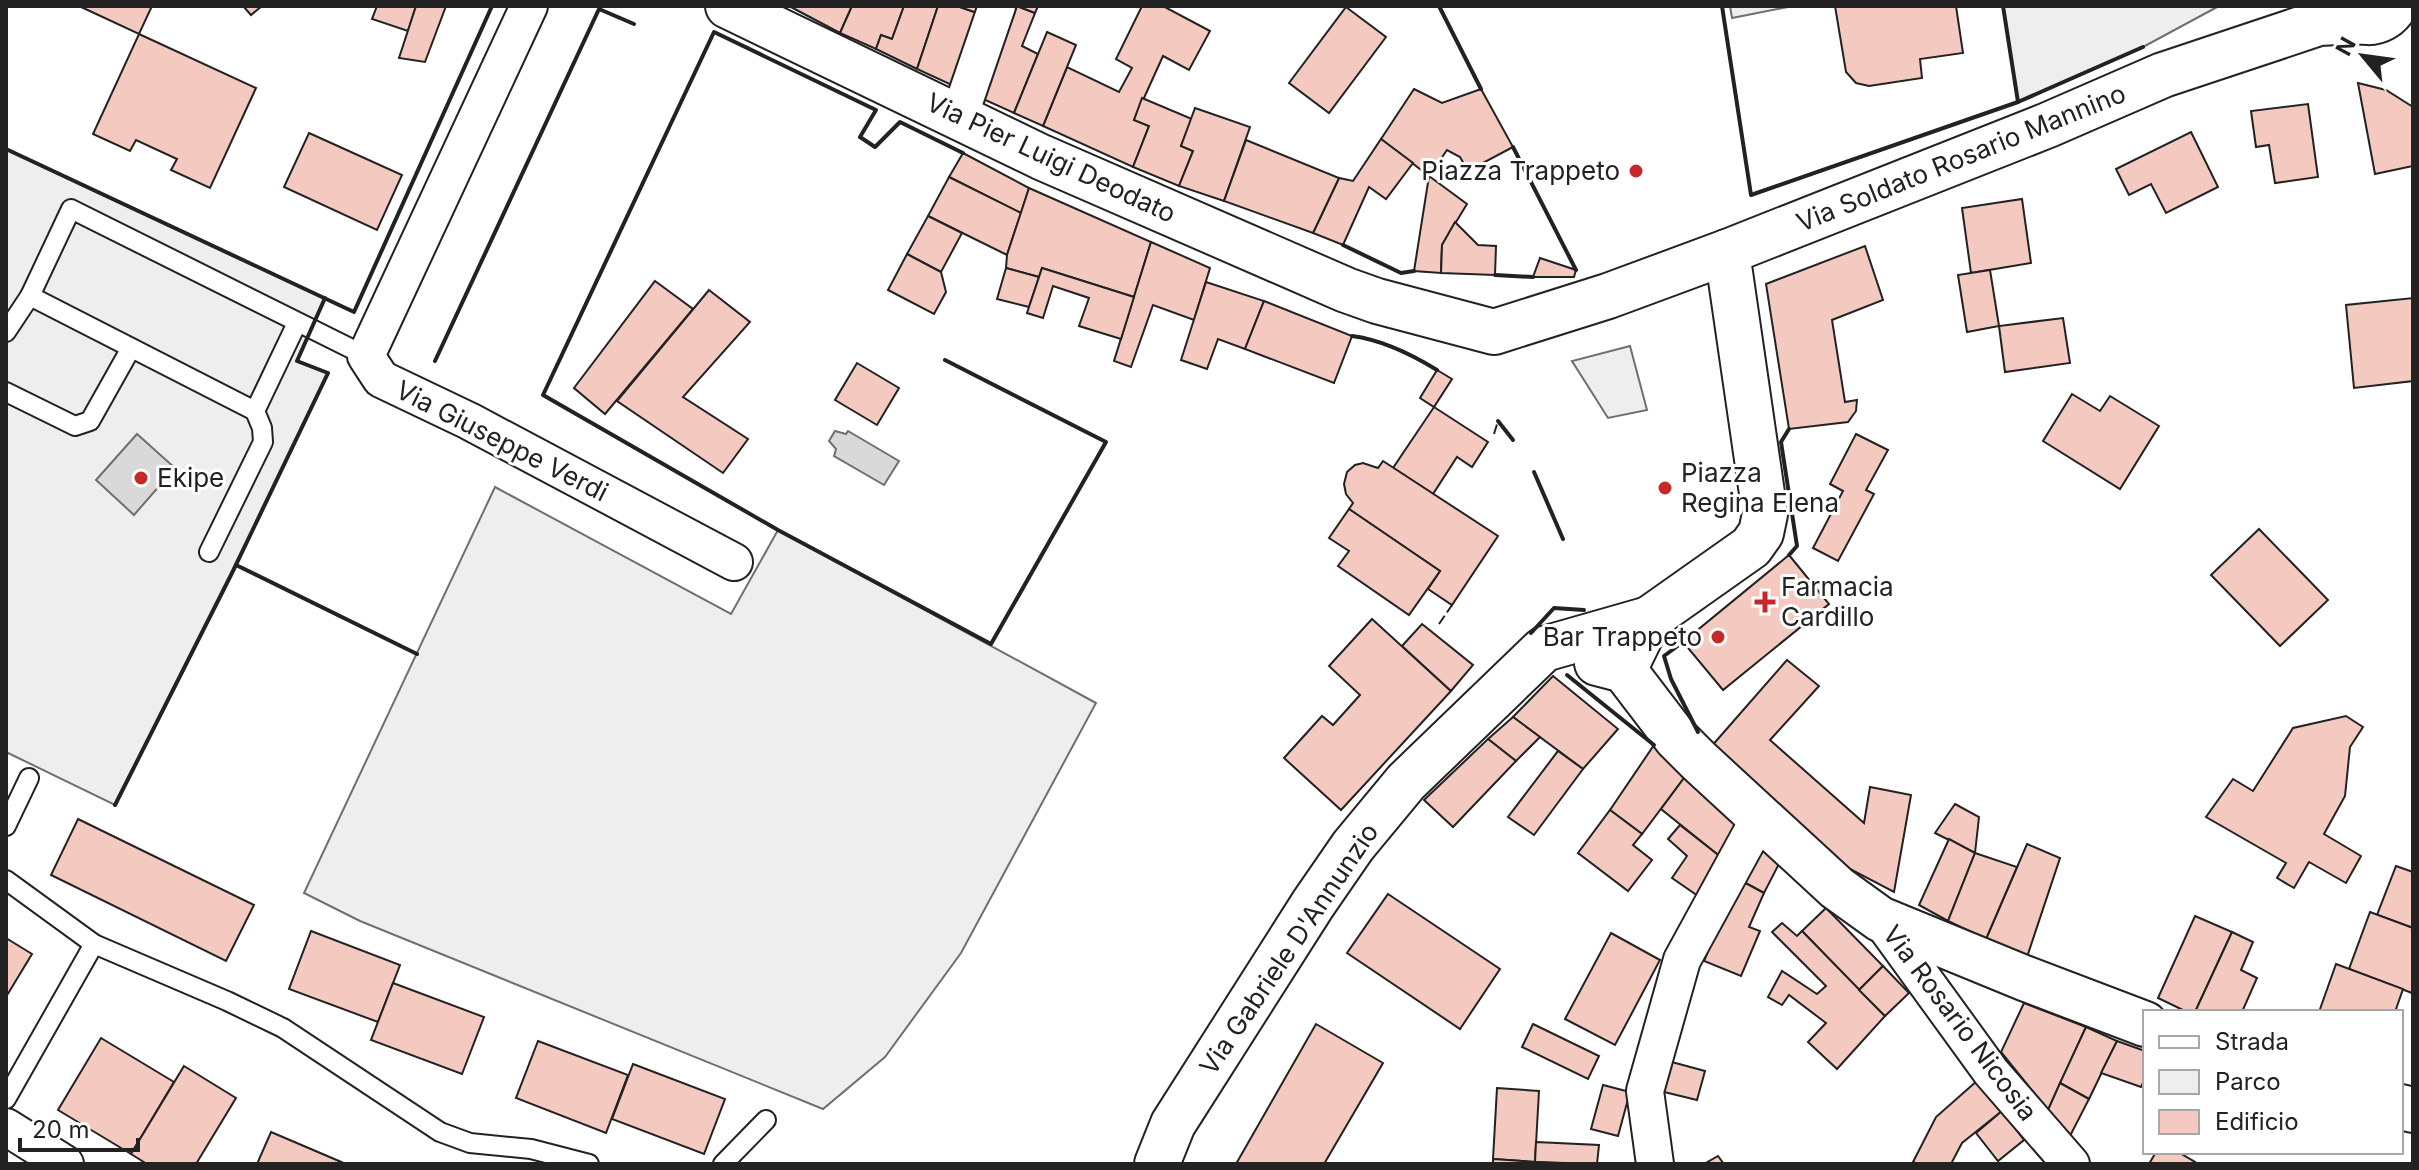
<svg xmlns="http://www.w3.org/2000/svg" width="2419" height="1170" viewBox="0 0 2419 1170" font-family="Inter,sans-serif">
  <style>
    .green { fill: #eee; stroke: #6f6f6f; stroke-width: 2 }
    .water { fill: #d9d9d9; stroke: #6f6f6f; stroke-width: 2 }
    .building { fill: #f3c9c0; stroke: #222; stroke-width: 2 }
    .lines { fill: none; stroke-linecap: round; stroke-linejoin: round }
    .service-casing { stroke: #222; stroke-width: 22 }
    .minor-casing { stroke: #222; stroke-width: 40 }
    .tertiary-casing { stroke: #222; stroke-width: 48 }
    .secondary-casing { stroke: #222; stroke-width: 48 }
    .service { stroke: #fff; stroke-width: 18 }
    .minor { stroke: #fff; stroke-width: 36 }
    .tertiary { stroke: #fff; stroke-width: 44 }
    .secondary { stroke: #fff; stroke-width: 44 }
    .fence { stroke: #222; stroke-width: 2; stroke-dasharray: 10 4; stroke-linecap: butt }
    .wall { stroke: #222; stroke-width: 4 }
    .poi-dot { fill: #c62828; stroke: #fff; stroke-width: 3 }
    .labels { text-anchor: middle; stroke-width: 6; stroke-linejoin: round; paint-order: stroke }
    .street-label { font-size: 26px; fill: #222; stroke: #fff }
    .poi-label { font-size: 26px; fill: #222; stroke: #fff; text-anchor: start }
  </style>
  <rect width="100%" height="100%" fill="#fff"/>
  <g class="green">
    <path d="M1730,6H1793L1732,18Z"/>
    <path d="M2003,6H2219L2143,47L2018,102Z"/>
    <path d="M6,149L325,298L297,361L328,373L232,573L115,805L6,752Z"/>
    <path d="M1630,346L1647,410L1608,418L1572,361Z"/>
    <path d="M495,487L731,614L778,530L1096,703L961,953L885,1057L823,1109L360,921L304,893Z"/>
  </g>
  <g class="water">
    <path d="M835,431L846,434L848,431L899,461L884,485L834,456L836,449L829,441Z"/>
    <path d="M137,434L175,468L134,515L96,480Z"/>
  </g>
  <g class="building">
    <path d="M79,6H152L139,34Z"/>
    <path d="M243,6H262L251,15Z"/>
    <path d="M377,6H416L408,31L372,19Z"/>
    <path d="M416,6H446L425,62L399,58Z"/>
    <path d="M789,6H852L840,33Z"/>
    <path d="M852,6H904L892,39L881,35L876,49L840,33Z"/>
    <path d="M904,6H938L917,69L876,49L881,35L892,39Z"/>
    <path d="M938,6H957L983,15L956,87L917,69Z"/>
    <path d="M957,6H985L983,15Z"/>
    <path d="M1017,6L1035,13L1022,46L1038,54L1014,113L983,99Z"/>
    <path d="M1017,6H1038L1035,13Z"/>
    <path d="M1142,6H1163L1210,31L1189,70L1163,56L1134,120L1149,126L1133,167L1043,126L1067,67L1119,92L1132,68L1116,59Z"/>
    <path d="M1835,6H1956L1963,53L1920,59L1922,78L1869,86L1856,83L1846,72Z"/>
    <path d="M1346,7L1386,37L1329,113L1289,83Z"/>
    <path d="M1047,32L1076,45L1043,126L1014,113Z"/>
    <path d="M139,34L256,88L210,188L171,170L177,159L136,140L130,151L93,134Z"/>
    <path d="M2358,83L2386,90L2413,107V166L2375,174Z"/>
    <path d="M1414,89L1442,103L1481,89L1513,147L1468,171L1460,157L1447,150L1429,176L1381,139Z"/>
    <path d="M1142,98L1192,119L1181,146L1193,151L1179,186L1133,167L1149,126L1134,120Z"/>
    <path d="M2308,104L2318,177L2275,183L2269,145L2256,147L2251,111Z"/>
    <path d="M1195,108L1250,127L1224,201L1179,186L1193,151L1181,146Z"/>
    <path d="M2191,132L2218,187L2166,213L2151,184L2129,195L2116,169Z"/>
    <path d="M309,133L402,175L377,230L284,187Z"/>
    <path d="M1381,139L1413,163L1386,199L1369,187L1343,245L1313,233L1339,178L1353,181Z"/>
    <path d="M1246,140L1339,178L1313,233L1224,201Z"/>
    <path d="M963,153L1029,188L1021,213L949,177Z"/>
    <path d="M1429,176L1467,204L1442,245L1441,273L1414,271Z"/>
    <path d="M949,177L1021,213L1007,255L928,216Z"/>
    <path d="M1029,188L1151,242L1134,297L1042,268L1039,277L1006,268L1007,255Z"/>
    <path d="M2022,199L2031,263L1971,273L1962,208Z"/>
    <path d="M928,216L962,233L941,272L907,254Z"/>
    <path d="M1455,222L1478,245L1496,246L1495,275L1441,273L1442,245Z"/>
    <path d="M1151,242L1210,268L1194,320L1153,305L1131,367L1114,361Z"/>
    <path d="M1865,246L1883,300L1832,320L1845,402L1857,400L1856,411L1848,422L1789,429L1766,284Z"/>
    <path d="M907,254L941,272L946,292L934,314L888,290Z"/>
    <path d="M1540,258L1576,270L1574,277H1533Z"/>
    <path d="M1006,268L1039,277L1029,307L997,299Z"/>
    <path d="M1042,268L1134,297L1121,339L1079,326L1089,298L1053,286L1043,318L1027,313Z"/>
    <path d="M1990,270L1999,326L1967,332L1958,275Z"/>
    <path d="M655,281L693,309L605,414L574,388Z"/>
    <path d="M1206,282L1264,301L1245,349L1218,339L1207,369L1181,360Z"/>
    <path d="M709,290L750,322L683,397L748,439L723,473L617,401Z"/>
    <path d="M2413,298V381L2354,388L2346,305Z"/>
    <path d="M1264,301L1352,336L1334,383L1245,349Z"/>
    <path d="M2063,318L2070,363L2005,372L1999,326Z"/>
    <path d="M857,363L899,388L877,425L835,400Z"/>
    <path d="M1437,370L1452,379L1434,407L1420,398Z"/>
    <path d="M2072,394L2100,411L2110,396L2159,426L2120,489L2043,441Z"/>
    <path d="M1434,407L1488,442L1472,467L1457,457L1433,494L1393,468Z"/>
    <path d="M1856,434L1888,450L1866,490L1874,494L1838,561L1813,548L1843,491L1830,484Z"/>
    <path d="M1383,461L1498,536L1452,605L1428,589L1440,571L1349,509L1353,503L1346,494L1344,484L1347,472L1355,465L1363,463L1378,468Z"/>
    <path d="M1349,509L1440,571L1409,615L1338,566L1349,551L1329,538Z"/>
    <path d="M2259,529L2328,600L2280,646L2211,575Z"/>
    <path d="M1789,555L1829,604L1723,690L1683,642Z"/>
    <path d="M1372,619L1451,691L1341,810L1284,758L1322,716L1333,725L1360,695L1329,666Z"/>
    <path d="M1422,624L1473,665L1451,691L1402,646Z"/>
    <path d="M1787,660L1819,686L1770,740L1864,823L1870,787L1911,795L1894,892L1850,869L1710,748Z"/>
    <path d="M1553,676L1618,729L1583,769L1513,717Z"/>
    <path d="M2346,716L2363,727L2350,747L2345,796L2324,834L2361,856L2346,883L2309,862L2294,888L2277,878L2286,863L2206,817L2233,779L2253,791L2293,728Z"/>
    <path d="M1513,717L1540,737L1516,761L1488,739Z"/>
    <path d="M1488,739L1516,761L1453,827L1424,800Z"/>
    <path d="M1654,745L1687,774L1642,834L1610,810Z"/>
    <path d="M1558,751L1583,769L1534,835L1508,817Z"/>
    <path d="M1687,774L1742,825L1722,858L1661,809Z"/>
    <path d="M1955,804L1979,817L1975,853L1935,833Z"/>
    <path d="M1610,810L1642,834L1633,845L1652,860L1628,891L1578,853Z"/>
    <path d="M78,819L254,905L226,961L51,875Z"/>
    <path d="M1680,825L1722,858L1701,898L1672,878L1687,856L1668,839Z"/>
    <path d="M1949,839L1975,853L1948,921L1919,905Z"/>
    <path d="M2027,844L2060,858L2026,960L1986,939Z"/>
    <path d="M1754,847L1781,860L1764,893L1738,879Z"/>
    <path d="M1975,853L2017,867L1986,939L1948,921Z"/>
    <path d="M2396,866L2413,872V928L2377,915Z"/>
    <path d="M1738,879L1764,893L1749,927L1760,931L1741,976L1704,961Z"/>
    <path d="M1388,894L1500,969L1460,1029L1347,953Z"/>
    <path d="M1826,908L1883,966L1859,990L1802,931Z"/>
    <path d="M2370,912L2413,928L2412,993L2349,969Z"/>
    <path d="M2195,916L2232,932L2195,1012H2187L2158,998Z"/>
    <path d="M1782,923L1797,936L1802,931L1885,1016L1837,1069L1808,1042L1826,1023L1789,995L1782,1005L1768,997L1782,971L1817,994L1826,986L1772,932Z"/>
    <path d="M311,931L400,965L378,1022L289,989Z"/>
    <path d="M2232,932L2253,942L2241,970L2257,978L2242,1012H2195Z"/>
    <path d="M1611,933L1660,960L1615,1045L1565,1019Z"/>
    <path d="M6,938L32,954L6,997Z"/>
    <path d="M2336,964L2403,989L2395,1012H2319Z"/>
    <path d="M1883,966L1909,993L1885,1016L1859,990Z"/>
    <path d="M393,983L484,1017L462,1074L371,1040Z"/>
    <path d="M2024,1003L2086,1027L2048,1110L2001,1052Z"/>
    <path d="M1316,1024L1383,1063L1324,1164H1236Z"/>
    <path d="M1533,1024L1599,1056L1588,1079L1522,1047Z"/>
    <path d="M2086,1027L2117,1041L2089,1099L2060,1083Z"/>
    <path d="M101,1038L174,1082L131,1154L58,1110Z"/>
    <path d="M538,1041L628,1075L606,1133L516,1098Z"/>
    <path d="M2117,1041L2145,1051V1079L2141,1087L2101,1073Z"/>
    <path d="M1668,1061L1705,1071L1697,1100L1660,1091Z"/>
    <path d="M633,1064L725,1099L704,1154L612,1119Z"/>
    <path d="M184,1066L236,1098L196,1164H147L131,1154Z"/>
    <path d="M1978,1080L2002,1111L1962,1143L1951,1164H1918L1913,1162L1936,1117Z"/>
    <path d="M2060,1083L2089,1099L2070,1136L2048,1110Z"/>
    <path d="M1603,1085L1630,1092L1618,1136L1591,1129Z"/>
    <path d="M1497,1088L1539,1091L1535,1162L1493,1159Z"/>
    <path d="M2002,1111L2024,1140L1998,1161L1976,1133Z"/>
    <path d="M271,1132L346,1164H257Z"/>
    <path d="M1536,1142L1599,1145L1597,1164L1535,1162Z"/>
    <path d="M2156,1152H2178L2195,1162L2194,1164H2149Z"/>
    <path d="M1718,1156L1724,1164H1704Z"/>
    <path d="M1493,1159L1535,1162L1575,1164H1493Z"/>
  </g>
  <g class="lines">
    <defs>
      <g id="service">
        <path d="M297,323L255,411L30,296L71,209L366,356"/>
        <path d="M6,332L30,296"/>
        <path d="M6,392L75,426L90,421L131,348"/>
        <path d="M209,552L263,442L262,428L255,411"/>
        <path d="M6,826L29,778"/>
        <path d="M6,880L94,944L227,1001L283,1028L440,1132L470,1143L531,1149L589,1164"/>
        <path d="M6,1099L94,944"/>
        <path d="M723,1164L766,1120"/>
      </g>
      <g id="minor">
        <path d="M529,6L366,356L381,379L469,421L734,562"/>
        <path d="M959,117L997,6"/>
        <path d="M1880,919L1991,1072L2071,1164"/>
        <path d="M6,1127L65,1164"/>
        <path d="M1655,1164L1645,1091L1682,960L1759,819"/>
      </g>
      <path id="tertiary" d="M728,6L1041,157L1346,290L1377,301L1494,332L1608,296L1727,252"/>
      <g id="secondary">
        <path d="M2341,6C2354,27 2382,28 2395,6"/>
        <path d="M1597,663L1624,670L1676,738L1699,761L1837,888L1880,919L2024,978L2145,1024"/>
        <path d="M1624,670L1649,619L1751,547L1761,533L1765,514L1727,252L2048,125L2163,75L2319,23L2357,21"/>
        <path d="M2401,1107L2413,1110"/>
        <path d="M1157,1164L1173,1124L1313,904L1353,846L1406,782L1544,649L1649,619"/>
      </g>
    </defs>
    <use href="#service" class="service-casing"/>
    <use href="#minor" class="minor-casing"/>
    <use href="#tertiary" class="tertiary-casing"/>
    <use href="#secondary" class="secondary-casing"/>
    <use href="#service" class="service"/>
    <use href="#minor" class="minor"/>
    <use href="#tertiary" class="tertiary"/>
    <use href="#secondary" class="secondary"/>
    <g class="fence">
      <path d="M1494,434L1498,421"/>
      <path d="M1439,624L1452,605"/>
    </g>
    <g class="wall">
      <path d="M1439,6L1481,89"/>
      <path d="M1722,6L1751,195L2018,102L2143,47"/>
      <path d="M2003,6L2018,102"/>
      <path d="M1513,147L1576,270"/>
      <path d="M6,149L354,312L492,6"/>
      <path d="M1343,245L1401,273L1414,271"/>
      <path d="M1495,275L1533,277"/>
      <path d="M1352,336C1383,340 1411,354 1437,370"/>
      <path d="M945,360L1106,442L991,644L778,530L543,395L714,32L876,110L860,137L875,147L900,122L963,153"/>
      <path d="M435,361L599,9L634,24"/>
      <path d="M1498,421L1513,440"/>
      <path d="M1789,429L1781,442L1797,546L1789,555"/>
      <path d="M1534,472L1563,539"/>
      <path d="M236,565L417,654"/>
      <path d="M1531,633L1554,608L1584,610"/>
      <path d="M1683,642L1664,656L1671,679L1698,732"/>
      <path d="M1567,675L1654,745"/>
      <path d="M115,805L232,573L328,373L297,361L325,298"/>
    </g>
  </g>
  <g class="poi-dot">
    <circle cx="1636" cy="171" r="8"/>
    <circle cx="141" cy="478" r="8"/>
    <circle cx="1665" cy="488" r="8"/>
    <path d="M1761 590h8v8h8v8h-8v8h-8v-8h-8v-8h8z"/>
    <circle cx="1718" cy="637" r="8"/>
  </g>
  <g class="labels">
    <g class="street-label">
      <text transform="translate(1051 158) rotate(25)" y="9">Via Pier Luigi Deodato</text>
      <text transform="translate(1961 158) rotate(-22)" y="9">Via Soldato Rosario Mannino</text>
      <text transform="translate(502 441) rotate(27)" y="9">Via Giuseppe Verdi</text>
      <text transform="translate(1289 949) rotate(-56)" y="9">Via Gabriele D'Annunzio</text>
      <text transform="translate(1960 1023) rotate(53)" y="9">Via Rosario Nicosia</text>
    </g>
    <g class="poi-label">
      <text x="1620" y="180" text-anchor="end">Piazza Trappeto</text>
      <text x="1681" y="482">Piazza<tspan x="1681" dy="30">Regina Elena</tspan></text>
      <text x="157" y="487">Ekipe</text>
      <text x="1781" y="596">Farmacia<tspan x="1781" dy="30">Cardillo</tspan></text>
      <text x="1702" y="646" text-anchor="end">Bar Trappeto</text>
    </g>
  </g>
  <rect width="2419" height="1170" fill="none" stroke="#222222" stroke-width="16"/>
  <rect x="2143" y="1010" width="260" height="144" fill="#ffffff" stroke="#a7a7a7" stroke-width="2"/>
  <rect x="2159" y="1036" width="40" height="12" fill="#ffffff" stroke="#a7a7a7" stroke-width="2"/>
  <text x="2215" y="1050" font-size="24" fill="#222222">Strada</text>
  <rect x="2159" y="1070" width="40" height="24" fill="#eeeeee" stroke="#a7a7a7" stroke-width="2"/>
  <text x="2215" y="1090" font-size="24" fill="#222222">Parco</text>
  <rect x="2159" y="1110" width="40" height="24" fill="#f3c9c0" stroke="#a7a7a7" stroke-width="2"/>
  <text x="2215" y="1130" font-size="24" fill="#222222">Edificio</text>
  <g transform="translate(2363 56) rotate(299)" stroke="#ffffff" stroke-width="6" paint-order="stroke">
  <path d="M0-6L14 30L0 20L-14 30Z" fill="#222222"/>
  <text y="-12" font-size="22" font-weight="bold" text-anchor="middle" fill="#222222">N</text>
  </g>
  <path d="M20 1138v12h118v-12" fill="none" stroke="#222222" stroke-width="4"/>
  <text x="32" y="1138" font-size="24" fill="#222222" stroke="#ffffff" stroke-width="6" paint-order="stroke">20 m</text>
</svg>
